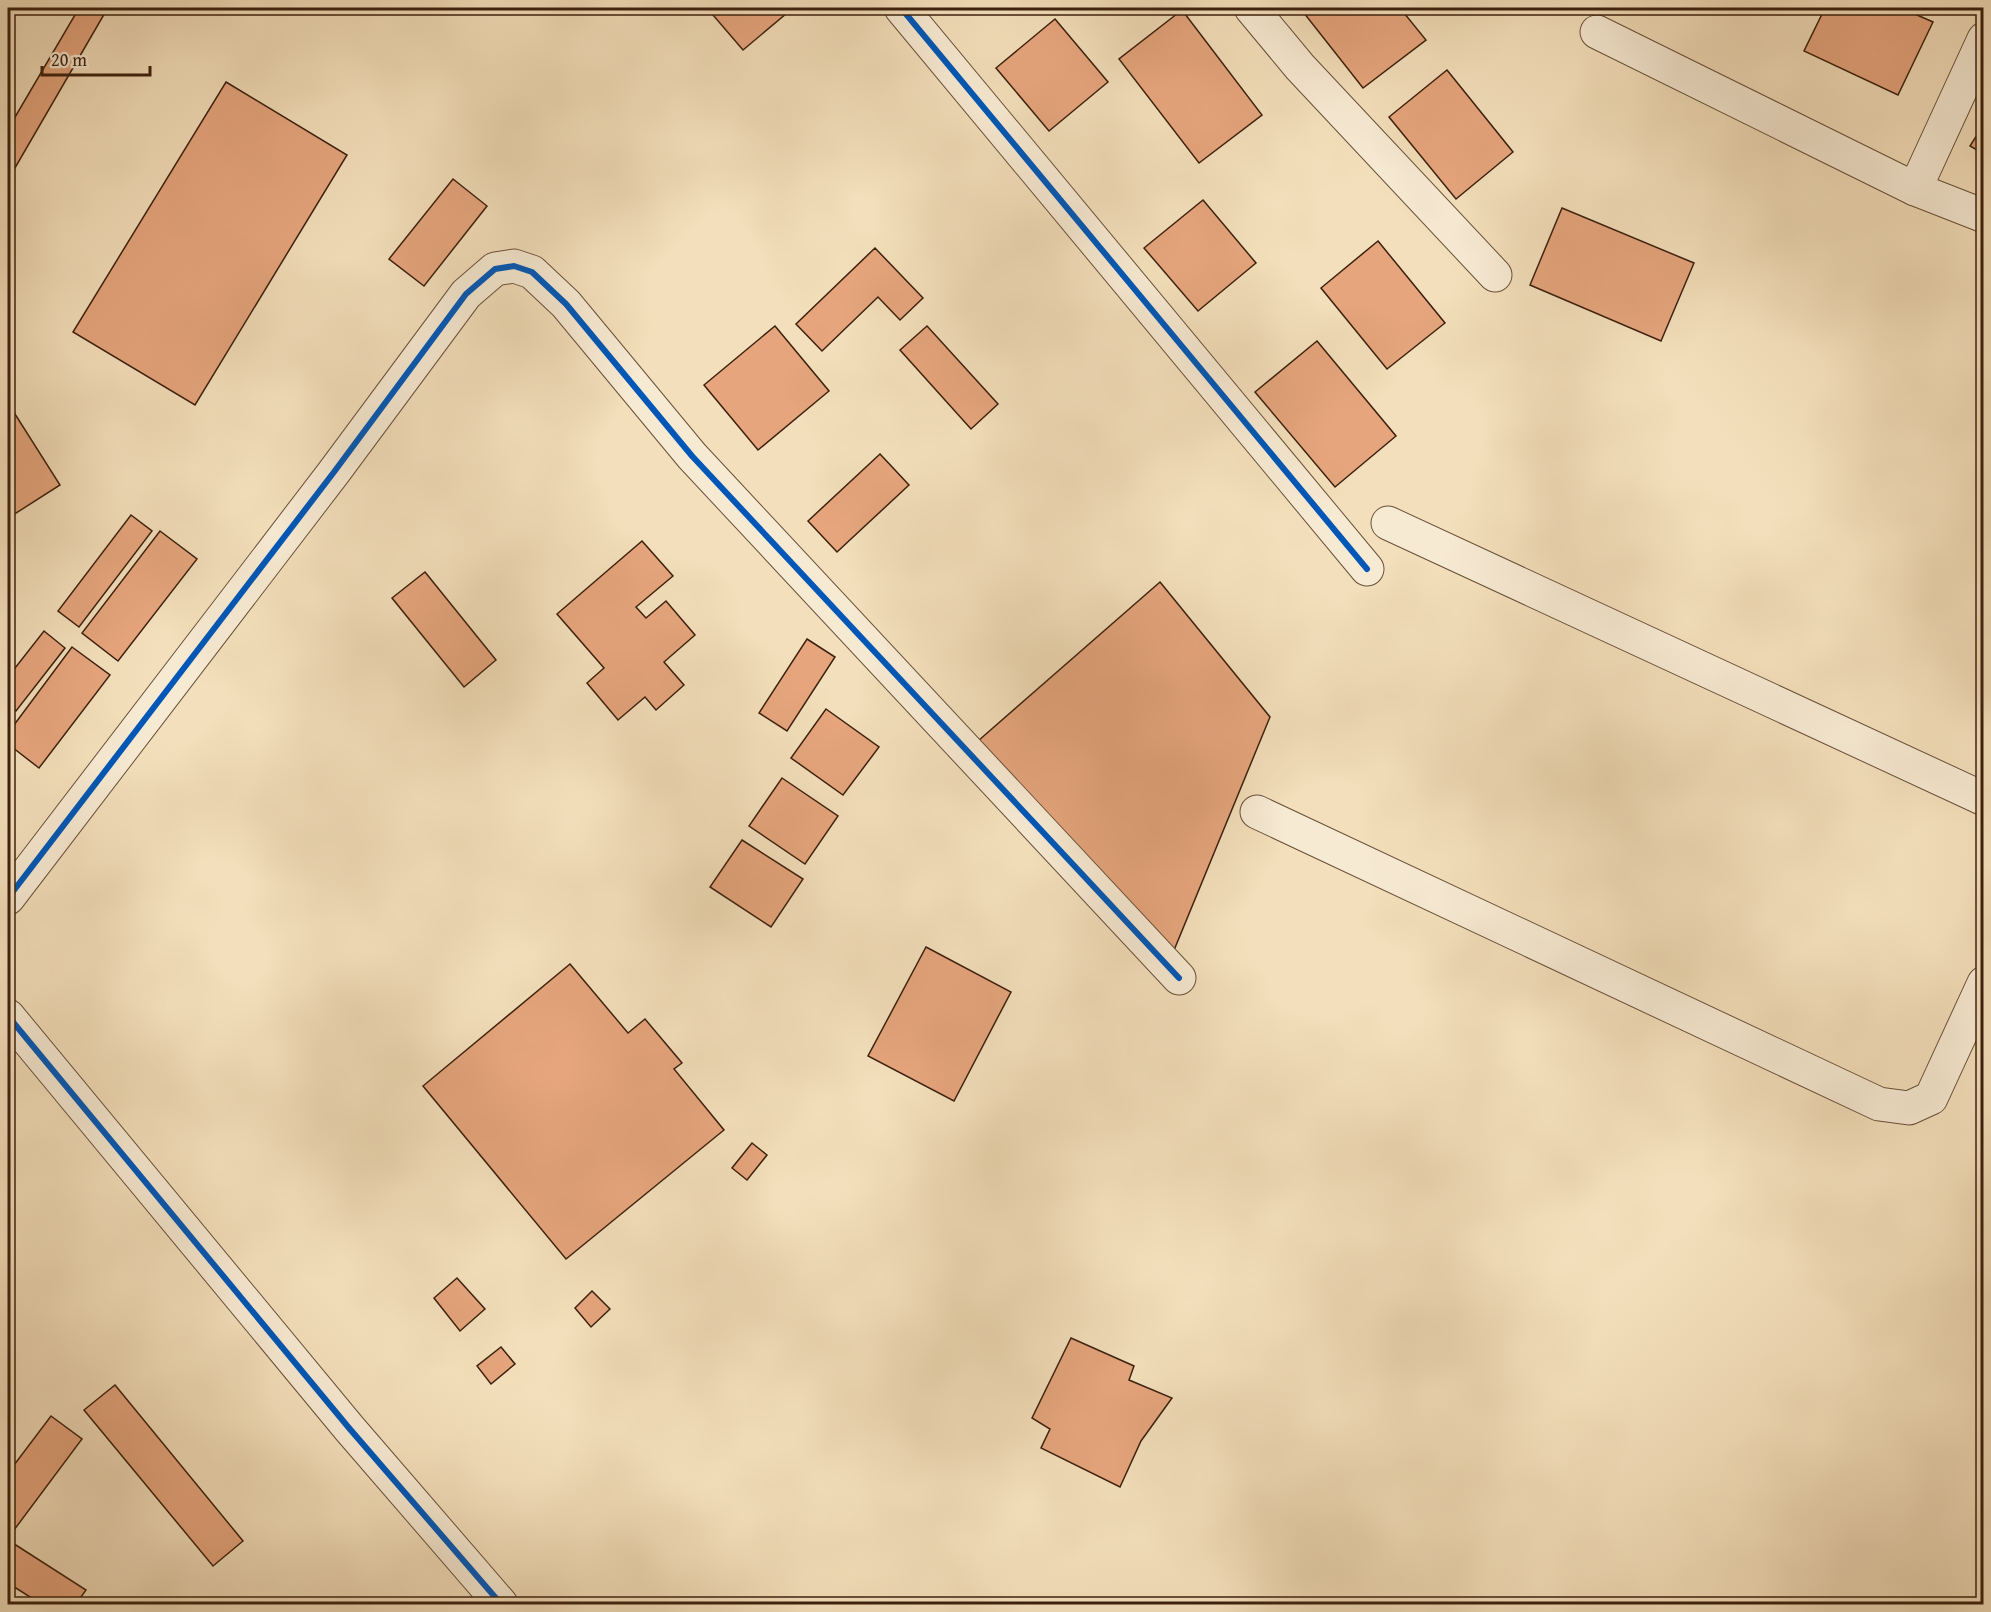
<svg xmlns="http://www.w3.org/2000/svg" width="1991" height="1612" viewBox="0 0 1991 1612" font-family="'Gentium Book Plus',serif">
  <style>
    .building { fill: #e6a57d; stroke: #3c200e; stroke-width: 1.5 }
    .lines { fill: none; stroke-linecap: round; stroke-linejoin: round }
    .minor-casing { stroke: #6a5039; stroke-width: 35 }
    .minor { stroke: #f7ead3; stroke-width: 33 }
    .cycleway-casing { stroke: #f7ead3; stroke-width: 10 }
    .cycleway { stroke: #0057b8; stroke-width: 6 }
  </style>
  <rect width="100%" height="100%" fill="#f3dfbb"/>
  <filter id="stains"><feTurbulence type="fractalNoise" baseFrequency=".00333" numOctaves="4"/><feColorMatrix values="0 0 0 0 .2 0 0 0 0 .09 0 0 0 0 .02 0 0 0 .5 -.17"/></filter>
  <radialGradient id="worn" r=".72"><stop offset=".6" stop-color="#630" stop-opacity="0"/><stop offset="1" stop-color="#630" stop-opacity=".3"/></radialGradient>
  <g class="building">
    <path d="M79,8H100L106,11L8,180V129Z"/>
    <path d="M707,8H793L743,50Z"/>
    <path d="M1300,8H1400L1426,40L1363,88Z"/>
    <path d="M1825,8H1901L1933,22L1898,95L1804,51Z"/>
    <path d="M1182,10L1262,115L1199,163L1119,59Z"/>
    <path d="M1055,19L1108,82L1049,131L996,68Z"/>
    <path d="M1447,70L1513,152L1456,199L1389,117Z"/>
    <path d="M226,82L347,155L195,405L73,332Z"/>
    <path d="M1984,124V154L1970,146Z"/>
    <path d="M453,179L487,206L424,286L389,259Z"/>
    <path d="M1203,200L1256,263L1198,311L1144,248Z"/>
    <path d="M1562,208L1694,263L1661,341L1530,285Z"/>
    <path d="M1378,241L1445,323L1387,369L1321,288Z"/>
    <path d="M875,248L923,298L900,320L878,297L822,351L796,324Z"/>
    <path d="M775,326L829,391L758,450L704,385Z"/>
    <path d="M927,326L998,404L971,429L900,350Z"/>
    <path d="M1317,341L1396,436L1335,487L1255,392Z"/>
    <path d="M8,403L60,485L13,515L8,507Z"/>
    <path d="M880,454L909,485L837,552L808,521Z"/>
    <path d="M131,515L152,531L79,627L58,611Z"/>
    <path d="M160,531L197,559L118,661L82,633Z"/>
    <path d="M642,541L673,576L636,607L646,618L666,601L695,635L664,662L684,685L656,710L645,697L618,720L587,683L604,668L557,614Z"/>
    <path d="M425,572L496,660L464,687L392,598Z"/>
    <path d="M1160,582L1270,717L1172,955L978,741Z"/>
    <path d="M44,631L65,648L16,711L8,704V677Z"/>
    <path d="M807,639L835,657L787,731L759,713Z"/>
    <path d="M72,647L110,675L39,768L8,744V733Z"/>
    <path d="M826,709L879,747L843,795L791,758Z"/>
    <path d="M782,778L838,816L805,864L749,826Z"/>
    <path d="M742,840L803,879L771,927L710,887Z"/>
    <path d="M926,947L1011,992L954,1101L868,1056Z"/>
    <path d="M570,964L628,1033L645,1019L682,1063L674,1069L724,1130L566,1259L423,1086Z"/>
    <path d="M752,1143L767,1155L747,1180L732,1168Z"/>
    <path d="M457,1278L485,1309L460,1331L434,1298Z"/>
    <path d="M592,1291L610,1309L591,1327L575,1308Z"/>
    <path d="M1071,1338L1134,1366L1129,1380L1172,1398L1141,1441L1120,1487L1041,1448L1050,1429L1032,1418Z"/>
    <path d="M501,1347L515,1364L491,1384L477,1366Z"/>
    <path d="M115,1385L243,1541L213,1566L84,1410Z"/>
    <path d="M51,1416L82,1439L14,1530L8,1525V1473Z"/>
    <path d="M8,1540L86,1590L76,1604H41L8,1583Z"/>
  </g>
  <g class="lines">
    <defs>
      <g id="minor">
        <path d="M901,8L1367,569"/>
        <path d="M1251,8L1300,67L1495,275"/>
        <path d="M1597,32L1915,189L1984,216"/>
        <path d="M1915,189L1984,39"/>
        <path d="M1388,523L1984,799"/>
        <path d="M1257,812L1879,1104L1909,1108L1931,1098L1984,983"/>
        <path d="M8,898L334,472L466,294L495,269L514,266L532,272L566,304L692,456L1179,978"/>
        <path d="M8,1016L349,1428L501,1604"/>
      </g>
    </defs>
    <use href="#minor" class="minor-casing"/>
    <use href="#minor" class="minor"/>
    <defs>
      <g id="cycleway">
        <path d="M901,8L1367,569"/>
        <path d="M8,898L334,472L466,294L495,269L514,266L532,272L566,304L692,456L1179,978"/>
        <path d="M8,1016L349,1428L501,1604"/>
      </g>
    </defs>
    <use href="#cycleway" class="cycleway-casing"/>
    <use href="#cycleway" class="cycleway"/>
  </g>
  <rect width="1991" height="1612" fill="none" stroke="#f3dfbb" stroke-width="30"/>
  <rect x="9" y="9" width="1973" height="1594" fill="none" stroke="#3c200e" stroke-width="3"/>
  <rect x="15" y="15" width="1961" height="1582" fill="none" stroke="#3c200e" stroke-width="1.5"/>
  <path d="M42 66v9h108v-9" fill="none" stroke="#3c200e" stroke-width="3"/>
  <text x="51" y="66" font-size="18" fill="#3c200e" stroke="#f7ead3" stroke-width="4.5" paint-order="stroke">20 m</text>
  <rect width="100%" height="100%" filter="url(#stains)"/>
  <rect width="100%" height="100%" fill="url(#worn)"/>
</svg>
